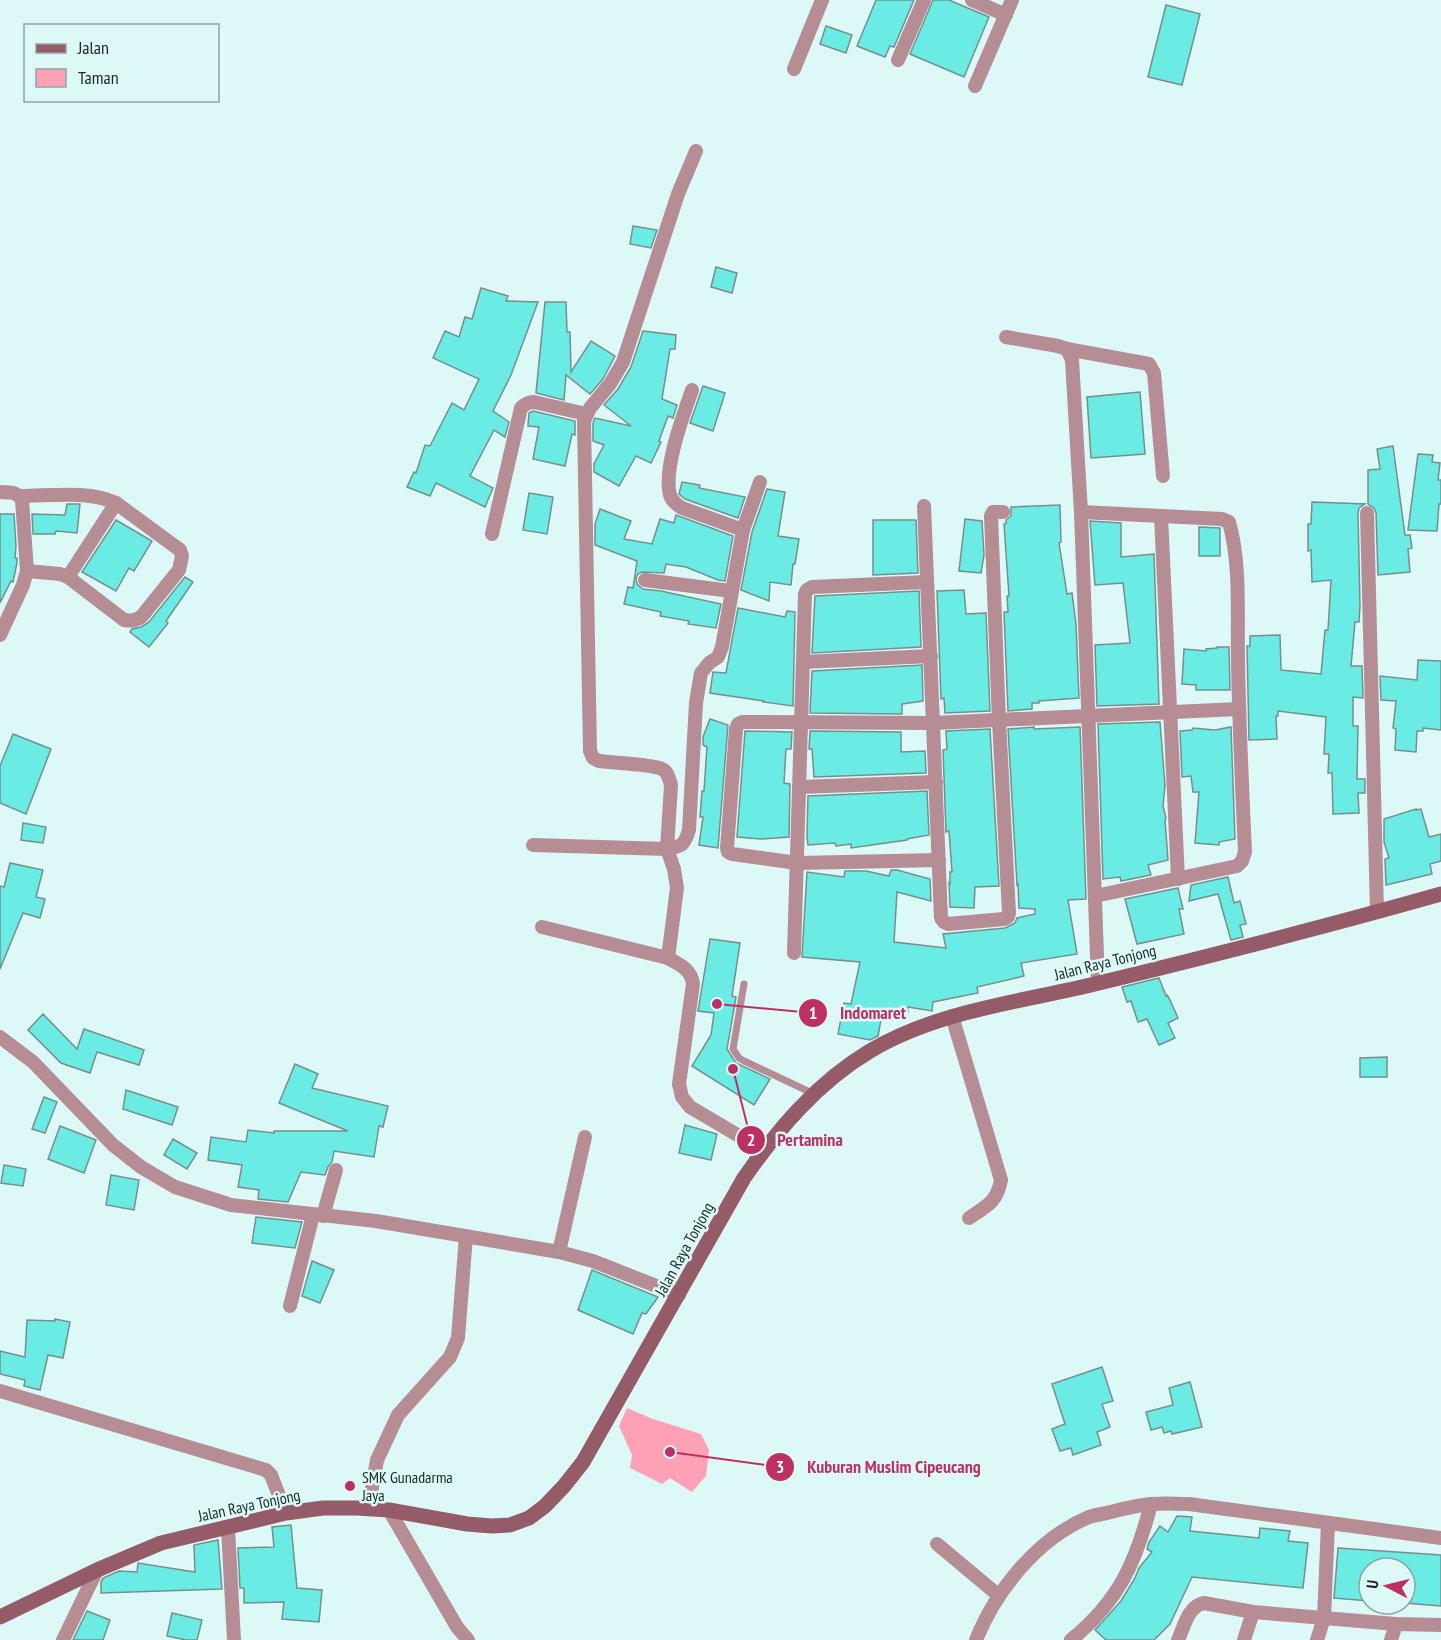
<svg xmlns="http://www.w3.org/2000/svg" width="1441" height="1640" viewBox="0 0 1441 1640" font-family="'PT Sans Narrow',sans-serif">
  <style>
    .green { fill: #fea1b6 }
    .building { fill: #6aece4; stroke: #768f8d; stroke-width: 1.5 }
    .lines { fill: none; stroke-linecap: round; stroke-linejoin: round }
    .service { stroke: #b68c95; stroke-width: 7 }
    .minor { stroke: #b68c95; stroke-width: 14 }
    .secondary { stroke: #955b69; stroke-width: 15 }
    .poi-dot { fill: #bd3061; stroke: #ddf9f7; stroke-width: 2 }
    .labels { text-anchor: middle; stroke-width: 5; stroke-linejoin: round; paint-order: stroke }
    .street-label { font-size: 16px; fill: #1a2524; stroke: #ddf9f7 }
    .poi-label { font-size: 16px; fill: #1a2524; stroke: #ddf9f7; text-anchor: start }
    .leader { fill: none; stroke: #bd3061; stroke-width: 2 }
    .callout-dot { fill: #bd3061; stroke: #ddf9f7; stroke-width: 2 }
    .mark-label { font-size: 18px; text-anchor: middle; font-weight: bold; fill: #fff }
    .callout-label { font-size: 18px; text-anchor: middle; font-weight: bold; fill: #bd3061; stroke: #ddf9f7; stroke-width: 5; stroke-linejoin: round; paint-order: stroke }
  </style>
  <rect width="100%" height="100%" fill="#ddf9f7"/>
  <path class="green" d="M627,1408L653,1419L701,1434L709,1450L706,1476L692,1492L670,1478L662,1484L630,1468L632,1455L619,1426Z"/>
  <g class="building">
    <path d="M876,0H914L894,47L890,46L885,57L857,46Z"/>
    <path d="M933,0H949L989,17L964,77L910,54Z"/>
    <path d="M1166,5L1200,14L1182,85L1148,77Z"/>
    <path d="M826,26L852,35L846,53L820,44Z"/>
    <path d="M633,226L657,230L651,248L630,244Z"/>
    <path d="M716,267L737,273L732,293L711,287Z"/>
    <path d="M481,288L508,296L506,301L538,302L511,375L493,411L509,422L505,437L494,430L470,476L493,488L485,507L436,483L430,496L407,487L414,472L416,473L425,445L430,446L452,403L464,410L479,379L433,358L445,331L459,337L465,317L472,319Z"/>
    <path d="M545,302H566L567,332H570L571,372L591,341L615,356L603,379L590,394L566,375L564,400L536,393Z"/>
    <path d="M643,331L676,335L675,349H670L662,399L677,405L673,418L668,416L659,441L661,442L651,463L636,456L619,486L594,472V464L604,445L593,441V423L595,418L631,426L604,405L618,389L631,367Z"/>
    <path d="M703,386L725,393L713,431L690,423Z"/>
    <path d="M1140,392L1145,454L1091,458L1087,397Z"/>
    <path d="M533,411L575,421V435L572,434L565,466L533,459L539,427L528,426L529,413Z"/>
    <path d="M1393,446L1405,535H1410L1412,548L1408,549L1410,572L1378,575L1376,513L1374,508L1368,504V470L1380,469L1377,449Z"/>
    <path d="M1418,454L1433,455L1432,462L1440,463L1438,480H1441V504H1439L1437,531L1408,530Z"/>
    <path d="M682,482L700,485L699,488L745,497L738,518L685,499L679,494Z"/>
    <path d="M767,489L785,492L778,536L799,539L795,564H793L791,585L770,582L769,601L741,590L752,532Z"/>
    <path d="M529,493L553,497L547,534L523,530Z"/>
    <path d="M1312,502L1365,504L1359,508L1358,513L1360,606L1359,622H1355L1351,666H1362L1363,698L1353,697V726H1358L1357,779H1365V793H1358L1359,813L1333,814L1332,773H1328L1329,754H1324L1326,717L1278,711V716H1276L1277,739L1249,740L1247,646H1250V636L1280,635L1281,670L1321,674L1325,630H1328L1331,580L1312,582L1311,550L1308,551V524H1311Z"/>
    <path d="M67,504H80L77,533L56,531L55,534H33L32,514L65,515Z"/>
    <path d="M1060,505L1061,542L1059,543L1067,594L1072,593L1076,624L1079,698L1039,701V703H1032V709L1008,711L1004,612H1008L1007,596H1009L1004,524H1006V520L1011,516V507Z"/>
    <path d="M600,509L631,521L624,539L652,544L660,519L674,523L676,515L733,536L725,581L718,580L686,567L666,564L664,573L642,572L638,574L636,578L637,584L643,589L661,591L721,604L716,628L688,624L689,621L660,616L661,612L624,604L628,587L633,588L637,561L595,545V524Z"/>
    <path d="M0,514H14L16,546L15,558H17V563L13,582L11,581L0,603Z"/>
    <path d="M965,519L982,521L984,555L981,573L959,571Z"/>
    <path d="M116,520L152,541L134,571L129,568L116,591L82,572Z"/>
    <path d="M873,520H916L918,573L873,575Z"/>
    <path d="M1090,521L1121,523V557L1154,554L1159,704L1097,706L1095,645L1130,643L1123,583L1095,585Z"/>
    <path d="M1199,527L1220,528V556H1199Z"/>
    <path d="M185,577L193,582L166,621L168,623L149,647L130,632L132,629L141,627L149,622Z"/>
    <path d="M964,590L966,614L986,613L990,711L945,713L944,698L941,699L937,591Z"/>
    <path d="M919,591L921,647L812,653L815,596Z"/>
    <path d="M738,608L785,617L787,611L795,612L793,706L763,702L764,701L710,693L713,672L726,673Z"/>
    <path d="M1217,647H1229L1230,690H1196V685L1182,684L1184,649L1206,651V649L1217,648Z"/>
    <path d="M1418,660L1441,661V730L1423,728V731H1417L1416,752L1395,750L1396,729L1393,728L1396,701L1381,700L1380,676L1417,680Z"/>
    <path d="M922,665L923,701L902,704V714L810,713L812,671Z"/>
    <path d="M710,719L728,725L718,848L699,845L703,817H700L702,791H704L707,747L703,745V737Z"/>
    <path d="M1160,722L1165,785L1163,806L1166,818L1165,820L1168,860L1148,865L1151,875L1121,881L1120,877L1103,879L1098,724Z"/>
    <path d="M1034,727V729L1080,727L1086,899L1068,900L1077,954L1021,963L1024,976L977,987L978,993L933,1002L932,1011L908,1007V1012L883,1009L878,1036L870,1040L838,1034L844,1003L851,1004L860,962L802,957L807,872L844,877L845,871H866L889,876L891,870H897L930,879L931,901L897,892L894,942L946,948L943,934L1005,928L1015,923L1017,918L1035,914V909L1019,908L1018,884L1017,885L1008,729Z"/>
    <path d="M1231,727L1235,839L1219,842V845L1195,843L1199,792H1193L1191,776L1182,777L1180,731L1192,730L1193,728L1215,730Z"/>
    <path d="M990,729L999,886L975,887L974,908L950,907L949,883L950,884V872H952L949,831L946,832L943,750L947,749L946,731Z"/>
    <path d="M745,731L792,732L791,749H786L784,783L790,784L789,837L761,839L737,837Z"/>
    <path d="M810,731L901,732V752L925,751L926,773L814,777L812,749H809Z"/>
    <path d="M13,734L51,749L26,814L0,803V766Z"/>
    <path d="M927,791L929,835L907,839V840L851,848V844L836,846L835,843L808,845L807,837L808,796Z"/>
    <path d="M1416,809V810L1421,809L1429,837L1441,834V861L1430,864L1432,874L1386,885L1385,859L1389,858L1384,842V819Z"/>
    <path d="M23,823L46,827L43,843L21,840Z"/>
    <path d="M10,863L43,870L36,897L45,899L40,918L23,913L0,969V886L4,887Z"/>
    <path d="M1228,877L1234,903L1240,901L1246,924L1240,925L1243,937L1231,940L1218,894L1189,901L1191,885Z"/>
    <path d="M1178,888L1183,909H1179L1184,934L1137,944L1125,899Z"/>
    <path d="M710,939L740,943L732,996L736,997L727,1049L736,1063L770,1079L754,1105L692,1066L711,1035L714,1013L698,1011Z"/>
    <path d="M1159,978L1166,996L1167,995L1170,1000L1178,1018L1168,1023L1175,1038L1159,1045L1147,1019L1138,1022L1131,1001L1127,1002L1122,987Z"/>
    <path d="M43,1014L77,1049L84,1029L144,1050L139,1065L97,1052L90,1073L61,1063L28,1030Z"/>
    <path d="M1387,1057V1077H1360V1058Z"/>
    <path d="M295,1064L318,1074L312,1088L388,1106L383,1127L379,1126L374,1157L334,1151L332,1162L328,1167L325,1175L301,1172L288,1202L258,1199L259,1190L238,1187L242,1165L208,1160L211,1137L246,1142L248,1130L274,1133V1131H348L279,1103Z"/>
    <path d="M126,1090L178,1107L172,1125L123,1109Z"/>
    <path d="M44,1097L57,1102L45,1133L32,1129Z"/>
    <path d="M685,1125L717,1134L711,1160L679,1153Z"/>
    <path d="M60,1126L96,1140L84,1173L48,1159Z"/>
    <path d="M173,1139L197,1153L187,1169L164,1155Z"/>
    <path d="M4,1165L26,1169L23,1186L1,1183Z"/>
    <path d="M111,1175L139,1180L134,1210L106,1205Z"/>
    <path d="M256,1217L302,1222L295,1248L252,1243Z"/>
    <path d="M312,1261L334,1270L320,1303L302,1296Z"/>
    <path d="M592,1270L658,1297L646,1314L642,1313L633,1334L578,1310Z"/>
    <path d="M55,1319L70,1322L63,1358L48,1355L40,1390L24,1386L25,1380L0,1374V1351L25,1357L27,1320L55,1321Z"/>
    <path d="M1102,1367L1113,1401L1102,1404L1110,1427L1097,1432L1101,1445L1073,1455L1071,1448L1060,1451L1052,1429L1065,1424L1052,1384Z"/>
    <path d="M1190,1382L1202,1427L1172,1434L1171,1431L1164,1433L1162,1427L1151,1430L1146,1412L1173,1405L1169,1388Z"/>
    <path d="M1177,1516L1192,1517L1190,1531L1259,1538L1260,1528L1290,1531L1288,1541L1308,1543L1303,1588L1192,1577L1170,1624L1154,1640H1106L1095,1630L1121,1601L1135,1578L1139,1568L1152,1552L1147,1549L1149,1542L1160,1526L1168,1532Z"/>
    <path d="M291,1525L297,1588L322,1590L319,1622L282,1619L284,1602L244,1603V1588H240L238,1548L274,1547L272,1527Z"/>
    <path d="M218,1540L222,1589L101,1593V1582L103,1578L119,1571L137,1572L138,1563L195,1572L194,1545Z"/>
    <path d="M1338,1548L1441,1555V1606L1405,1603V1568H1369V1601L1334,1598Z"/>
    <path d="M87,1611L110,1620L103,1640H73Z"/>
    <path d="M172,1613L202,1620L197,1640H186L167,1636Z"/>
  </g>
  <g class="lines">
    <path class="service" d="M744,984L733,1049L739,1058L744,1061L814,1094"/>
    <g class="minor">
      <path d="M972,0L1006,15"/>
      <path d="M898,60L924,0"/>
      <path d="M794,69L822,0"/>
      <path d="M975,86L1012,0"/>
      <path d="M696,151L678,194L623,362L610,384L590,408L584,421L590,751L593,758L599,761C613,763 651,764 662,769C668,772 669,778 671,785L667,849L674,869L677,888L668,958C680,965 691,969 693,984L679,1084L682,1097L690,1107L763,1150"/>
      <path d="M1006,337L1058,346L1067,349L1072,360L1081,512L1098,983"/>
      <path d="M1067,349L1149,364L1154,373L1163,476"/>
      <path d="M692,390C683,416 663,469 670,495C672,501 677,505 682,508L743,530"/>
      <path d="M0,492C9,493 17,491 22,500L27,571L23,585L0,635"/>
      <path d="M20,496C51,496 87,490 116,503L180,550L182,556L179,570L142,616C136,621 131,621 124,620L68,577L60,574L27,571"/>
      <path d="M924,506L941,918L944,922L948,924L1004,919L1008,917L1009,913L999,720L991,516L993,512H1003"/>
      <path d="M1081,512L1222,519L1229,522C1241,564 1237,615 1238,659C1239,724 1242,788 1245,852L1242,861L1237,866L1095,896"/>
      <path d="M1367,513L1377,912"/>
      <path d="M1161,516L1178,879"/>
      <path d="M492,534L521,408C525,404 528,402 534,402L586,414"/>
      <path d="M68,577L116,503"/>
      <path d="M645,580L731,591"/>
      <path d="M803,662L931,656"/>
      <path d="M799,787L936,782"/>
      <path d="M533,845L667,849C682,846 684,846 689,830L696,703L701,673L709,663L718,657L722,647L743,530L760,482"/>
      <path d="M939,860L797,863L732,854L728,852L727,848L736,729L738,724L742,722L933,723L1239,709"/>
      <path d="M542,927L668,958"/>
      <path d="M794,953L805,594L807,590L812,587L927,582"/>
      <path d="M952,1016L1001,1180C997,1202 987,1206 969,1218"/>
      <path d="M0,1037L33,1062L113,1145L141,1167L175,1187L231,1205L376,1221L559,1252L593,1261L679,1295"/>
      <path d="M323,1216L336,1170"/>
      <path d="M559,1252L585,1137"/>
      <path d="M290,1306L313,1215"/>
      <path d="M0,1391L266,1470L271,1475L286,1513"/>
      <path d="M368,1509L377,1460L398,1415L450,1357L458,1338L466,1236"/>
      <path d="M389,1510L457,1627L468,1640"/>
      <path d="M228,1528L234,1640"/>
      <path d="M937,1544L998,1595"/>
      <path d="M63,1640L97,1570"/>
      <path d="M976,1640C996,1590 1038,1538 1089,1517C1095,1515 1101,1514 1107,1513C1122,1509 1137,1505 1152,1504C1165,1503 1177,1504 1189,1504L1441,1538"/>
      <path d="M1071,1640C1119,1601 1136,1562 1151,1504"/>
      <path d="M1178,1640C1184,1627 1188,1606 1204,1603L1253,1612L1396,1624L1441,1625"/>
      <path d="M1244,1640L1253,1612"/>
      <path d="M1317,1640L1324,1618L1328,1523"/>
      <path d="M1391,1640L1396,1624"/>
    </g>
    <path class="secondary" d="M0,1617L97,1570L161,1543L286,1513L323,1508H357L389,1510L467,1524L492,1526L510,1525L529,1518L545,1506L564,1486L583,1462L744,1178C778,1129 818,1082 870,1051C939,1010 1022,1002 1099,983C1214,955 1328,926 1441,894"/>
  </g>
  <circle class="poi-dot" cx="350" cy="1486" r="6"/>
  <g class="labels">
    <g class="street-label">
      <text transform="translate(1105 962) rotate(-14)" y="6">Jalan Raya Tonjong</text>
      <text transform="translate(684 1249) rotate(-61)" y="6">Jalan Raya Tonjong</text>
      <text transform="translate(249 1505) rotate(-12)" y="6">Jalan Raya Tonjong</text>
    </g>
    <g class="poi-label">
      <text x="362" y="1483">SMK Gunadarma<tspan x="362" dy="18">Jaya</tspan></text>
    </g>
  </g>
  <path class="leader" d="M717 1004L813 1013M733 1069L751 1140M670 1452L780 1467"/>
  <g class="callout-dot">
    <circle cx="717" cy="1004" r="6"/>
    <circle cx="733" cy="1069" r="6"/>
    <circle cx="670" cy="1452" r="6"/>
    <circle cx="813" cy="1013" r="15"/>
    <circle cx="751" cy="1140" r="15"/>
    <circle cx="780" cy="1467" r="15"/>
  </g>
  <g class="mark-label">
    <text x="813" y="1019">1</text>
    <text x="751" y="1146">2</text>
    <text x="780" y="1473">3</text>
  </g>
  <g class="callout-label">
    <text x="873" y="1019">Indomaret</text>
    <text x="810" y="1146">Pertamina</text>
    <text x="894" y="1473">Kuburan Muslim Cipeucang</text>
  </g>
  <rect x="24" y="24" width="195" height="78" fill="#ddf9f7" stroke="#8fa4a3" stroke-width="1.5"/>
  <rect x="36" y="44" width="30" height="9" fill="#955b69" stroke="#8fa4a3" stroke-width="1.5"/>
  <text x="78" y="54" font-size="18" fill="#1a2524">Jalan</text>
  <rect x="36" y="69" width="30" height="18" fill="#fea1b6" stroke="#8fa4a3" stroke-width="1.5"/>
  <text x="78" y="84" font-size="18" fill="#1a2524">Taman</text>
  <g transform="translate(1387 1586) rotate(277)"><circle r="28" fill="#ddf9f7" stroke="#8fa4a3" stroke-width="1.5"/>
  <path d="M0-4.5L10 22L0 15L-10 22Z" fill="#bd3061"/>
  <text y="-9" font-size="16" font-weight="bold" text-anchor="middle" fill="#1a2524">U</text>
  </g>
</svg>
